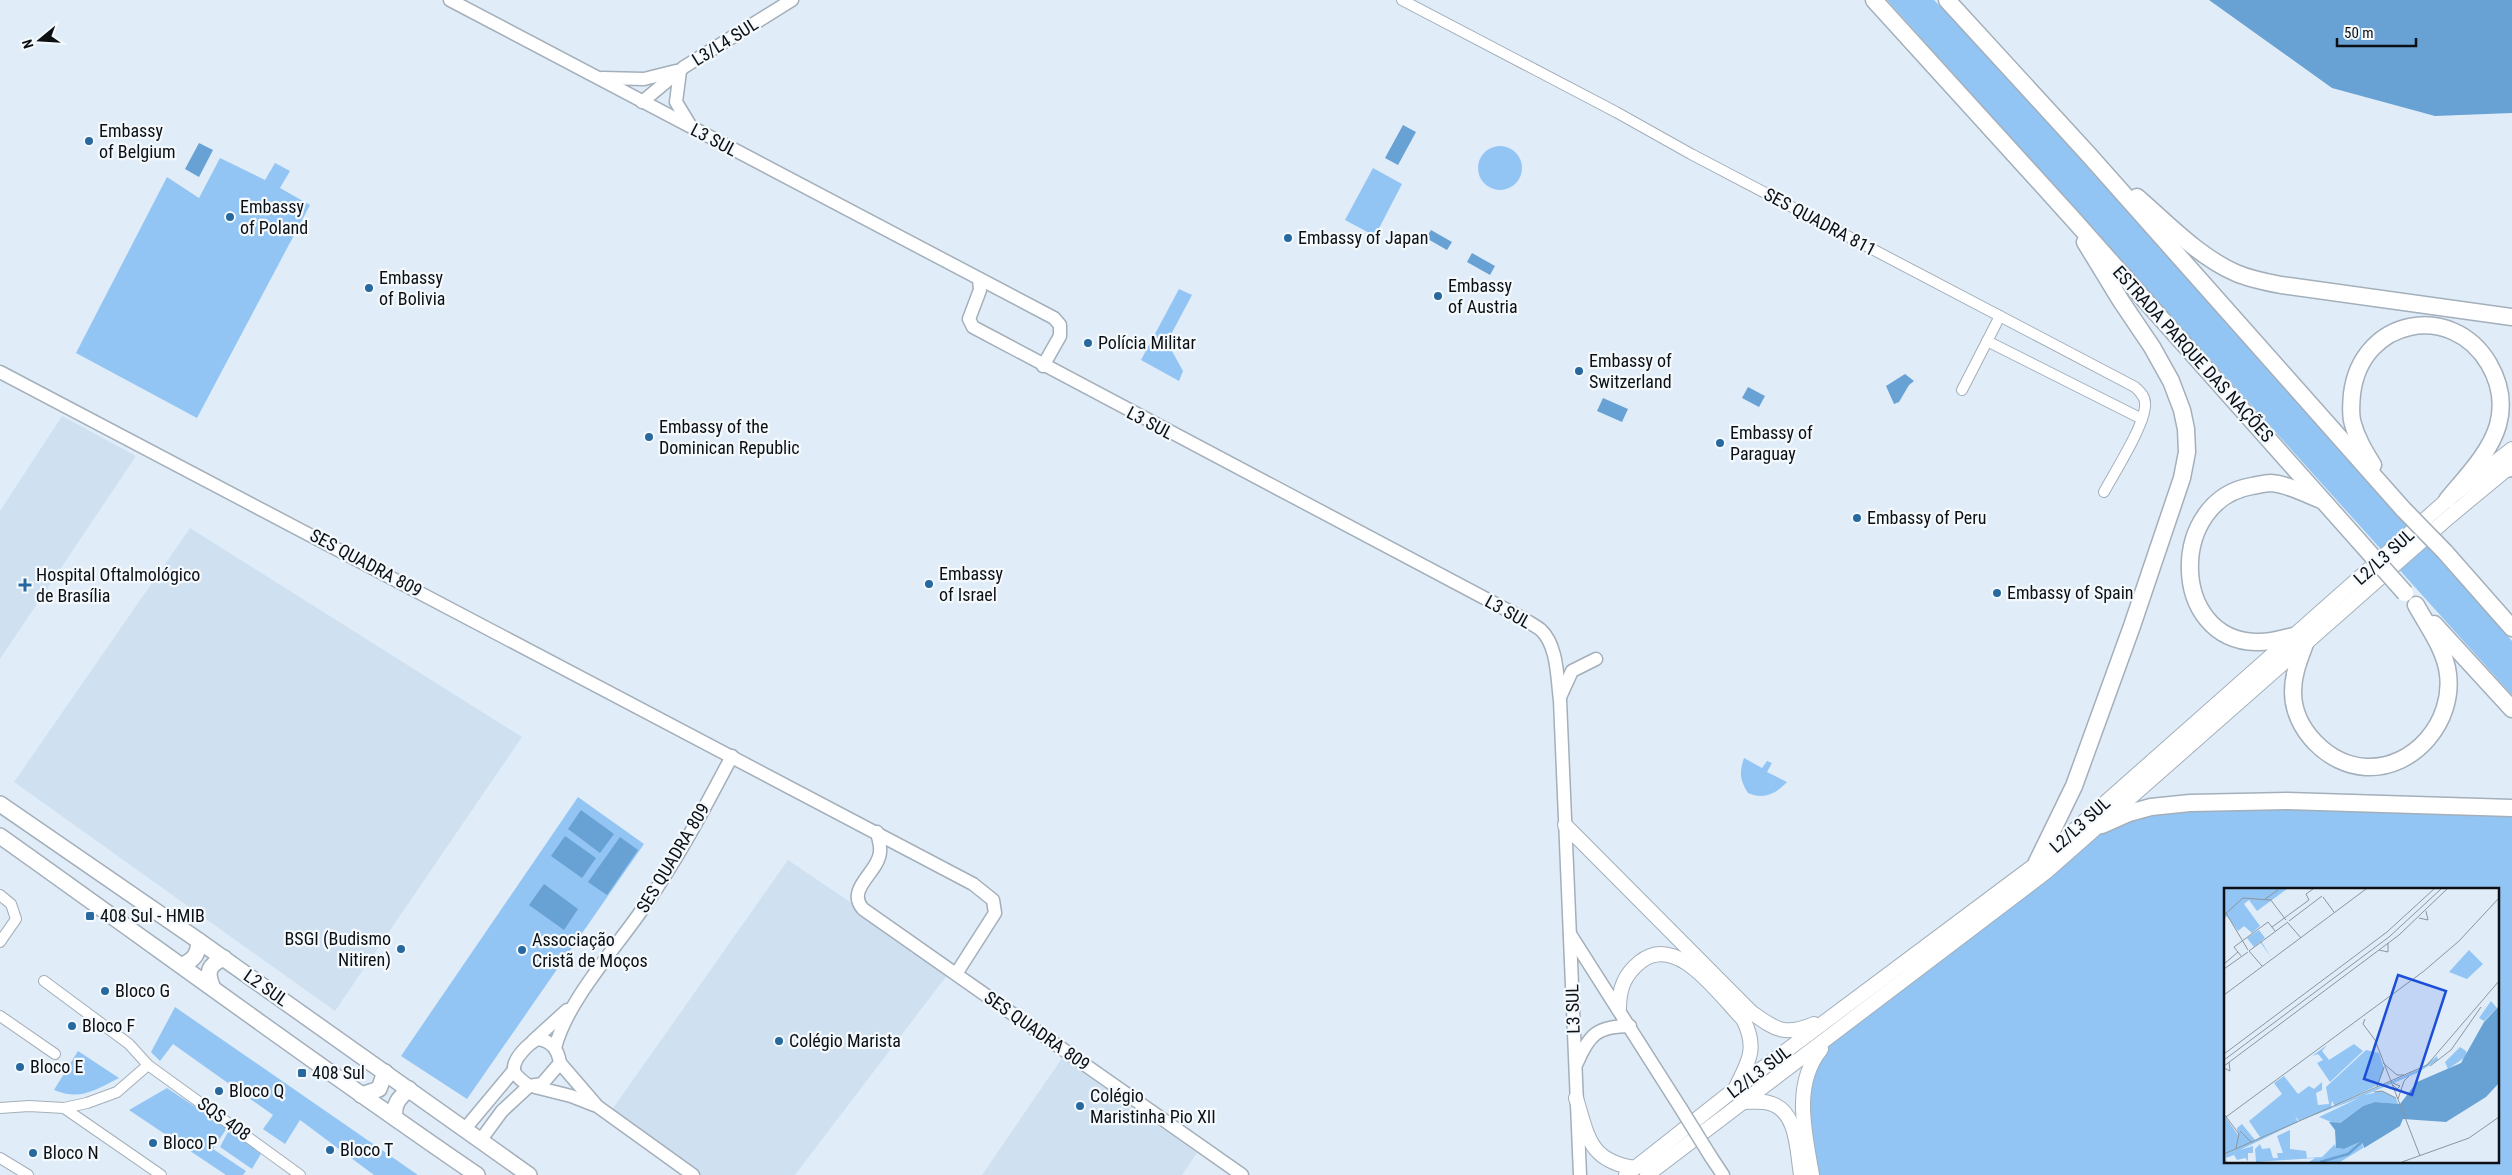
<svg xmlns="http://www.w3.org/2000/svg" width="2512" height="1175" viewBox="0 0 2512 1175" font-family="'Roboto Condensed',sans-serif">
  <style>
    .built { fill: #cfe1f1 }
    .green { fill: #92c5f4; fill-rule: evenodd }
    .water { fill: #68a1d4 }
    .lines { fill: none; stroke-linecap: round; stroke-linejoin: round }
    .minor-casing { stroke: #a3afba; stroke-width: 12 }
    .tertiary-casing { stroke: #a3afba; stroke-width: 15 }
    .secondary-casing { stroke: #a3afba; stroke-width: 16 }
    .primary-casing { stroke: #a3afba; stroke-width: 18 }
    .trunk-casing { stroke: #a3afba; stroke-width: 19 }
    .minor { stroke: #fff; stroke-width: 10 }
    .tertiary { stroke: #fff; stroke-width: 12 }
    .secondary { stroke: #fff; stroke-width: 14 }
    .primary { stroke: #fff; stroke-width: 15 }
    .trunk { stroke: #fff; stroke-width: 16 }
    .tertiary-bridge-casing { stroke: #a3afba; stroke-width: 15; stroke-linecap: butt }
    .trunk-bridge-casing { stroke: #a3afba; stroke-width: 19; stroke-linecap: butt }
    .tertiary-bridge { stroke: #fff; stroke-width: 12 }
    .trunk-bridge { stroke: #fff; stroke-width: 16 }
    .poi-dot { fill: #27699f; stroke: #f4f9fe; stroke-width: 2 }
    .labels { text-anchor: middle; stroke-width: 4.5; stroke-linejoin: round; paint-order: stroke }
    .street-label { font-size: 18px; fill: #0c1014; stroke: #f4f9fe }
    .poi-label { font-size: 18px; fill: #0c1014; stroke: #f4f9fe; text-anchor: start }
    .inset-river { fill: none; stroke: #68a1d4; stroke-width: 2.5 }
    .inset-road { fill: none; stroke: #8b959d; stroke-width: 1 }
    .view { fill: #1d4ed8; fill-opacity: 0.15; stroke: #1d4ed8; stroke-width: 2.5 }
    .inset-edge { fill: none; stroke: #0c1014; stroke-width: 2.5 }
  </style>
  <rect width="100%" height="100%" fill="#e0edf9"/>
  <g class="built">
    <path d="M62,416L136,456L0,659V511Z"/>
    <path d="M190,528L522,737L335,1011L14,782Z"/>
    <path d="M788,860L951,970L795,1175H699L611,1111Z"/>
    <path d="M1062,1058L1197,1153L1182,1175H982Z"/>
  </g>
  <g class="green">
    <path d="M1887,0H1934L1999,65L2512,641V695Z"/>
    <circle cx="1500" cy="168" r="22"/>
    <path d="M220,158L265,180L275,163L290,171L280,188L310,205L197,418L76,353L167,177L199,198Z"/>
    <path d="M1373,168L1402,184L1375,236L1345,220Z"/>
    <path d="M1179,289L1192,295L1167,342L1183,371L1179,381L1141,360Z"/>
    <path d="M1744,758L1762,768L1767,761L1772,763L1767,772L1787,782C1776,794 1763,800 1748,793C1740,780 1739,773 1744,758Z"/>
    <path d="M578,797L644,844L467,1099L401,1056Z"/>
    <path d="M2151,807L2512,809V1175H1815L1806,1125L1807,1077L1833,1035L2102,825ZM2226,889H2498V1161H2226Z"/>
    <path d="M175,1007L418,1175H374L300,1120L285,1144L263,1129L273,1115L173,1044L160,1061L151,1052Z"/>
    <path d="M78,1051L119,1078C95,1090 80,1101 54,1090Z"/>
    <path d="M167,1088L227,1128L213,1149L246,1171L243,1175H226L129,1110Z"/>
    <path d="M229,1130L262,1152L252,1169L220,1147Z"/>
  </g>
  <g class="water">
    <path d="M2209,0H2512V113L2435,116L2332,88Z"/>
    <path d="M1403,125L1416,132L1398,165L1385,158Z"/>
    <path d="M199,143L213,150L199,177L185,169Z"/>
    <path d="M1431,230L1452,242L1447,250L1426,238Z"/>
    <path d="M1472,253L1495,266L1490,275L1467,262Z"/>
    <path d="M1905,374L1914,381L1909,385L1899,402L1894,404L1886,386Z"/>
    <path d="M1748,387L1765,396L1759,407L1742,398Z"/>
    <path d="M1603,398L1628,409L1622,422L1597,411Z"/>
    <path d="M581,810L614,834L600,853L568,829Z"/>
    <path d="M565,836L596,858L582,878L551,856Z"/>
    <path d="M620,837L638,850L607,895L588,882Z"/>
    <path d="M544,884L578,909L564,930L529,905Z"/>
  </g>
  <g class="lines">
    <defs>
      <g id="minor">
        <path d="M1402,0L1616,112L1691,154L2135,387C2140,392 2145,396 2145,403C2147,422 2114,473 2104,492"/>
        <path d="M1987,341L2142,419"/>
        <path d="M1962,390L2000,316"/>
        <path d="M0,895L11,904L16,919L0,942"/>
        <path d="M44,981L129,1044L148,1065"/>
        <path d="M0,1016L55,1054"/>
        <path d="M0,1108L29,1106L64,1108L87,1103L117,1092L148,1065L300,1175"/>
        <path d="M64,1108L161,1175"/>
        <path d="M0,1158L28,1175"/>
      </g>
      <g id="tertiary">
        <path d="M450,0L1054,318L1060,325V336L1043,366"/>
        <path d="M680,71L676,102L690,125"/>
        <path d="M602,78L644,79L676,71"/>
        <path d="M642,102L684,67L792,0"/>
        <path d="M979,279L980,290L969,319L973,327L1524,619C1530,623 1536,626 1541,630C1558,646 1557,679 1560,700L1580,1175"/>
        <path d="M0,372L973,884L993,900L995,913L956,974"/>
        <path d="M1561,695L1572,671L1596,659"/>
        <path d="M877,832C878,838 881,846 880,852C879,872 845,889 863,909L1242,1175"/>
        <path d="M1570,934L1680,1107"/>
        <path d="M538,1039C552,1041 558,1050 560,1063L542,1084L529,1086C524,1082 516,1077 514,1071C512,1059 529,1043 538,1039Z"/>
        <path d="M533,1041L567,1010"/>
        <path d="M555,1048C567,1000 618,946 646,904C679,857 705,807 732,756"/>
        <path d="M560,1063L597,1106L693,1175"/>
        <path d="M1577,1063C1589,1034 1598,1026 1630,1026"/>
        <path d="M535,1087L571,1096L594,1105"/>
        <path d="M464,1130L514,1070"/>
        <path d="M480,1141L502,1111L529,1086"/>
        <path d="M1711,1157L1723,1175"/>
      </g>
      <g id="secondary">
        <path d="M1565,825L1751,1012C1775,1029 1784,1037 1814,1024"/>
        <path d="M1619,1009C1619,989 1624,975 1640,962C1677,932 1719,995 1743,1019C1757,1046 1750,1060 1737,1085"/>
        <path d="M1576,1098C1588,1137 1589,1161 1635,1168"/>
        <path d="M1745,1102C1753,1102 1762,1101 1769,1103C1798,1110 1797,1151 1801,1175"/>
        <path d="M1626,1175L1735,1089L2036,864L2447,500L2512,449"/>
        <path d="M1647,1175L2046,872L2449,517L2512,465"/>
        <path d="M1812,1175C1805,1133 1792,1085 1821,1049"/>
      </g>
      <g id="primary">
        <path d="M0,804L199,941L529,1175"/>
        <path d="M0,836C159,949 316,1065 477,1175"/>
        <path d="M183,965C195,959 198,954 199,941"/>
        <path d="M212,986C206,971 209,965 224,958"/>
        <path d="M361,1095L379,1089L385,1072"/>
        <path d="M395,1118C393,1104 399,1098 409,1089"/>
      </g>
      <g id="trunk">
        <path d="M1874,0L2072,218L2358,540"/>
        <path d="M1947,0L2089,155L2404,510"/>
        <path d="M2137,197C2167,223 2199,257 2236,273C2250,279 2265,282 2281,285L2512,317"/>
        <path d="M2373,465C2365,452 2357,439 2353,424C2350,415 2351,404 2352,394C2361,318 2452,301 2489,364C2500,383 2504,403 2498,425C2490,453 2465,478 2447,500"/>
        <path d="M2506,469L2512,468"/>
        <path d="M2445,552L2512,628"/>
        <path d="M2434,624L2512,709"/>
        <path d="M2297,635C2284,638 2270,643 2256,642C2169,640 2168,500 2252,486C2258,485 2265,483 2271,483C2287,484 2306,494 2321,500"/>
        <path d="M2305,644C2299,660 2293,674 2293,692C2293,729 2328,765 2366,767C2415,769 2454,721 2448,674C2445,649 2428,627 2416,605"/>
        <path d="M2102,825L2129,813L2151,807L2190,803L2287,801L2512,808"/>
        <path d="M2036,864L2074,786L2132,626L2182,478L2187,452L2186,429L2182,410L2171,381L2152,347L2121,301L2085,242"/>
      </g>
    </defs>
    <use href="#minor" class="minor-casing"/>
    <use href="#tertiary" class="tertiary-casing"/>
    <use href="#secondary" class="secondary-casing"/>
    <use href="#primary" class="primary-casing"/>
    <use href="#trunk" class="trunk-casing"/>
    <use href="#minor" class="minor"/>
    <use href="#tertiary" class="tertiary"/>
    <use href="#secondary" class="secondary"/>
    <use href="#primary" class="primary"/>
    <use href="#trunk" class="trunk"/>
    <defs>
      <path id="tertiary-bridge" d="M1680,1107L1711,1157"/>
      <g id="trunk-bridge">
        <path d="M2404,510L2445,552"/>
        <path d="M2358,540L2405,593"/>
      </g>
    </defs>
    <use href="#tertiary-bridge" class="tertiary-bridge-casing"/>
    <use href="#trunk-bridge" class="trunk-bridge-casing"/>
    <use href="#tertiary-bridge" class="tertiary-bridge"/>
    <use href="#trunk-bridge" class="trunk-bridge"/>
  </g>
  <g class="poi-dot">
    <circle cx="89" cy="141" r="5"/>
    <circle cx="230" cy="217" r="5"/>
    <circle cx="1288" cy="238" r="5"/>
    <circle cx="369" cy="288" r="5"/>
    <circle cx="1438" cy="296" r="5"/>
    <circle cx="1088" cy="343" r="5"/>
    <circle cx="1579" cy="371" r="5"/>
    <circle cx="649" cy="437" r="5"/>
    <circle cx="1720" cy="443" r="5"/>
    <circle cx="1857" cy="518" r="5"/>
    <circle cx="929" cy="584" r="5"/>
    <path d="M22.5 577.5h5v5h5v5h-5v5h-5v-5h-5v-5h5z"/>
    <circle cx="1997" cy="593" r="5"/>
    <rect x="85" y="911" width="10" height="10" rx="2.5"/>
    <circle cx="401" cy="949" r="5"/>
    <circle cx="522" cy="950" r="5"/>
    <circle cx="105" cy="991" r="5"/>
    <circle cx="72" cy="1026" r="5"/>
    <circle cx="779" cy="1041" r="5"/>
    <circle cx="20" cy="1067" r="5"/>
    <rect x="297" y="1068" width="10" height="10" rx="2.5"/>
    <circle cx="219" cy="1091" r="5"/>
    <circle cx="1080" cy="1106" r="5"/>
    <circle cx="153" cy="1143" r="5"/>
    <circle cx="330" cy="1150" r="5"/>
    <circle cx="33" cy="1153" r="5"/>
  </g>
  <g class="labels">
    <g class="street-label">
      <text transform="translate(725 42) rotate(-32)" y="6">L3/L4 SUL</text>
      <text transform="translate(714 140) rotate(28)" y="6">L3 SUL</text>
      <text transform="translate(1820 222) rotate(28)" y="6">SES QUADRA 811</text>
      <text transform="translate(2193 354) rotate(48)" y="6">ESTRADA PARQUE DAS NAÇÕES</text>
      <text transform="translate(1150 423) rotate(28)" y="6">L3 SUL</text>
      <text transform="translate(2384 557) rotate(-42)" y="6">L2/L3 SUL</text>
      <text transform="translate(366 563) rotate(28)" y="6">SES QUADRA 809</text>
      <text transform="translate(1508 612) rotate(29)" y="6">L3 SUL</text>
      <text transform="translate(2080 825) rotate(-42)" y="6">L2/L3 SUL</text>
      <text transform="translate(673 858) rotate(-59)" y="6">SES QUADRA 809</text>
      <text transform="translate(266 988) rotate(35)" y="6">L2 SUL</text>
      <text transform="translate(1573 1009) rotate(-92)" y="6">L3 SUL</text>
      <text transform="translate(1037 1031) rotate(35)" y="6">SES QUADRA 809</text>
      <text transform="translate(1759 1072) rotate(-37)" y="6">L2/L3 SUL</text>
      <text transform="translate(224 1119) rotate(36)" y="6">SQS 408</text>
    </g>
    <g class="poi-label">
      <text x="99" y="137">Embassy<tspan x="99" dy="21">of Belgium</tspan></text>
      <text x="240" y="213">Embassy<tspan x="240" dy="21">of Poland</tspan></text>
      <text x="1298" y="244">Embassy of Japan</text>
      <text x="379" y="284">Embassy<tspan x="379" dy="21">of Bolivia</tspan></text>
      <text x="1448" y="292">Embassy<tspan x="1448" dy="21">of Austria</tspan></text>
      <text x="1098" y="349">Polícia Militar</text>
      <text x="1589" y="367">Embassy of<tspan x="1589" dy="21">Switzerland</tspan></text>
      <text x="659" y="433">Embassy of the<tspan x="659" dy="21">Dominican Republic</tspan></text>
      <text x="1730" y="439">Embassy of<tspan x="1730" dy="21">Paraguay</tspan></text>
      <text x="1867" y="524">Embassy of Peru</text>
      <text x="939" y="580">Embassy<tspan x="939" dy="21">of Israel</tspan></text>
      <text x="36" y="581">Hospital Oftalmológico<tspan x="36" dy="21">de Brasília</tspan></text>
      <text x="2007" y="599">Embassy of Spain</text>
      <text x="100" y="922">408 Sul - HMIB</text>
      <text x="391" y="945" text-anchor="end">BSGI (Budismo<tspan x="391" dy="21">Nitiren)</tspan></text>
      <text x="532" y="946">Associação<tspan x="532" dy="21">Cristã de Moços</tspan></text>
      <text x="115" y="997">Bloco G</text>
      <text x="82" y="1032">Bloco F</text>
      <text x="789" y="1047">Colégio Marista</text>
      <text x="30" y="1073">Bloco E</text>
      <text x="312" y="1079">408 Sul</text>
      <text x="229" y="1097">Bloco Q</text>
      <text x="1090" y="1102">Colégio<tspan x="1090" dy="21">Maristinha Pio XII</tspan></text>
      <text x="163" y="1149">Bloco P</text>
      <text x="340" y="1156">Bloco T</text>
      <text x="43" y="1159">Bloco N</text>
    </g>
  </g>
  <g transform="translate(2224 888)">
    <rect width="275" height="275" fill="#e0edf9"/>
    <path d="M0,1H63L33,23L25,12L20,16L36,38L28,45L20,38L14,43L3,28L0,31ZM35,42L41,50L37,53L47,69L36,54L30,59L23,50ZM245,62L259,76L243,91L225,84ZM267,113L273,120L260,133L255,130ZM130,156L139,163L106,194L93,175L99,172L94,166L88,168L103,157L98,163L105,172ZM236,159L242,163L243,168L224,181L221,174ZM142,162L155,165L160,181L154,197L111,218L108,213L107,220L198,180L213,168L214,172L193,185L141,207L158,203L172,210L174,216L152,214L139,218L113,237L112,243L107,234L95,229L135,210L75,233L71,228L74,234L16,262L29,258V265H24V273L21,270L13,272L10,267L2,270L3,274H0L1,266L11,262L0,266V227L14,247L13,240L18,236L31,252L36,249L25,233L58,206L50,195L60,188L74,206L85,198L90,201L98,194V202L92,205L94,217L105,216L102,199ZM66,242V261L82,263L83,270L98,269L111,256L112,260L120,261L138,253L139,260L116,274H85L91,270L32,274L31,261L36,256L38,261L46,260L49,270H54L53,265H59L53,248Z" fill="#92c5f4"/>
    <path d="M275,118V195L262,209L222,234L179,231L176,238L140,260L138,253L120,261L112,260L111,242L105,234L116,235L139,218L151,214L176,216L193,194L237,175L260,134Z" fill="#68a1d4"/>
    <path class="inset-river" d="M96,274L124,266L140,252"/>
    <path class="inset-road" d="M99,9L110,24M41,11L54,2M46,11L62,32M2,25L24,62M0,27L19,10L46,12M195,30L204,32L202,23M65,33L98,8M64,35L77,50M48,39L85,12L82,6L89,1M155,62L164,64V55M25,63L64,34M25,63L38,78M17,68L10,59L29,45L44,34L51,43M0,76L14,64M0,81L24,64M0,107L142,1M141,131L139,136L151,152L196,268M0,166L163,44L210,1M0,172L165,49L217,1M159,175L173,187H180M0,178L175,47L223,1M206,178L227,162L257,119M0,180L6,183L5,174M169,197L173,201L176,198L169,195M153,199L160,179M150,204L158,203L172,210M174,211L180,193L185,188M0,226L15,246L12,260M2,229L200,83L235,53L275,10M16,243L28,255M0,266L203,177L275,93M178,274L245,250L275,229"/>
    <path class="view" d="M174,87L222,103L188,207L140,191Z"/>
    <rect width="275" height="275" class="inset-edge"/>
  </g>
  <g transform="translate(40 40) rotate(252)" stroke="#f4f9fe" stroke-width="4" paint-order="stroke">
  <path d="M0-4L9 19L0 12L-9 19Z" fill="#0c1014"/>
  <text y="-8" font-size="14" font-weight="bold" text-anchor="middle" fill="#0c1014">N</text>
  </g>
  <path d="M2337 38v8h79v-8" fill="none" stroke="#0c1014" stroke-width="2.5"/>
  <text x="2344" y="38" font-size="15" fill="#0c1014" stroke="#f4f9fe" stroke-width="4" paint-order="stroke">50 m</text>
</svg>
